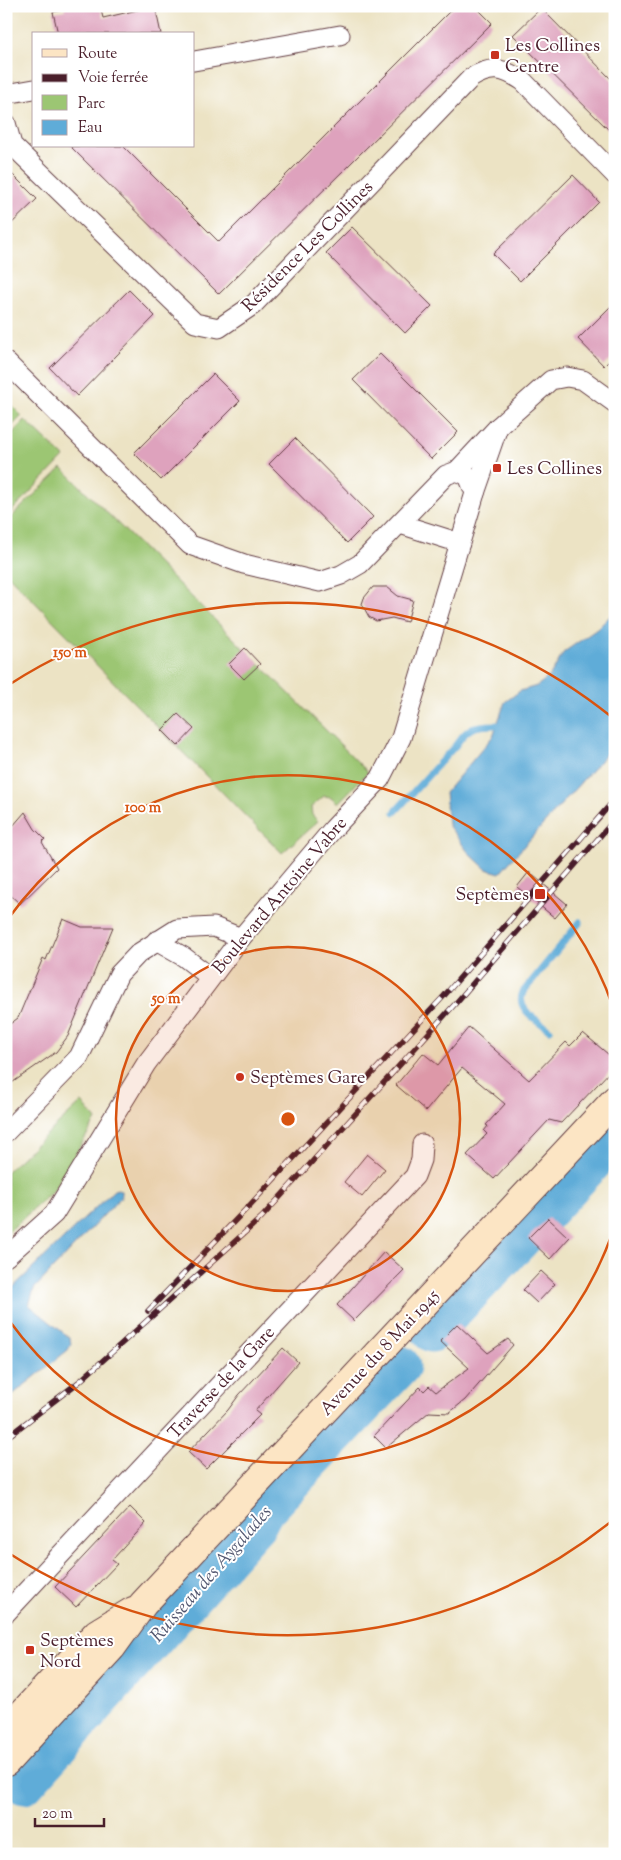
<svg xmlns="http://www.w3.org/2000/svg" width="621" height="1860" viewBox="0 0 621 1860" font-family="'Sorts Mill Goudy',serif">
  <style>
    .green { fill: #9cc673; stroke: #73724f }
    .water { fill: #5facd8; stroke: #546682 }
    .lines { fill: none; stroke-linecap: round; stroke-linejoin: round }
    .stream { stroke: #5facd8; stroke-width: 7 }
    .river { stroke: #5facd8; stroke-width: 41 }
    .building { fill: #dea2bd }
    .minor-casing { stroke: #623c42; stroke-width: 21 }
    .secondary-casing { stroke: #623c42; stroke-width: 30 }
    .minor { stroke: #fff; stroke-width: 19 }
    .secondary { stroke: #fce5c4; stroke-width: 28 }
    .rail-casing { stroke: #4a1f2b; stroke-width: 5.5 }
    .rail { stroke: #fff; stroke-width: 4; stroke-dasharray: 11; stroke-linecap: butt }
    .ring { fill: none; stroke: #d8530f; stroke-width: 2.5 }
    .poi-dot { fill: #c8321e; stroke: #fff; stroke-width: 2 }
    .labels { text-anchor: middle; stroke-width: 4; stroke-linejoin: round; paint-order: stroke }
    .poi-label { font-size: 18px; fill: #4a1f2b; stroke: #fff; text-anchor: start }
    .street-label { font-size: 18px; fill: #4a1f2b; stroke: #fff }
    .water-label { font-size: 19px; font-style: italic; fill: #525770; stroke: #fff }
    .centre { fill: #d8530f; stroke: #fff; stroke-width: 2.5 }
    .ring-label { font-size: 15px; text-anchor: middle; font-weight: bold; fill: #d8530f; stroke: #fff; stroke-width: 4; stroke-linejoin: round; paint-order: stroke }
  </style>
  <rect width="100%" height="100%" fill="#fff"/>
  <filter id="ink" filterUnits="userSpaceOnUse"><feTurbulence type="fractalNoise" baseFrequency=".02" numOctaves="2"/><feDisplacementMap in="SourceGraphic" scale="10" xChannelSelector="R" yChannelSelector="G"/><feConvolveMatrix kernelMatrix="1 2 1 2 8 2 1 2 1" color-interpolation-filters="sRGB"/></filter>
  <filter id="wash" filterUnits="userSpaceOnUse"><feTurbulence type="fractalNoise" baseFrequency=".0096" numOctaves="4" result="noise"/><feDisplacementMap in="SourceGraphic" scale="20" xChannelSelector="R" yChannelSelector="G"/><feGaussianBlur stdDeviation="1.12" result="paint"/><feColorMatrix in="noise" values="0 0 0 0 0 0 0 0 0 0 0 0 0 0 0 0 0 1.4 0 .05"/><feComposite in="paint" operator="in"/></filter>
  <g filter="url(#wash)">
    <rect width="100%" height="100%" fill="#ece3c4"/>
    <g class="green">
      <path d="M6,400L22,416L6,432Z"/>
      <path d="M25,420L64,457L6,517V440Z"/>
      <path d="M62,468L368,772L338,803L331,797L324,796L311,807L312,815L318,821L282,853L6,573V522Z"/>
      <path d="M82,1102L96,1120L53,1191L6,1234V1172Z"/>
    </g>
    <g class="water">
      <path d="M615,611V744L500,873L486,869L468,852L448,825L445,793L493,736L505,702L520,691L537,686L550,676L564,652L597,629Z"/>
      <path d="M118,1189L121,1191V1197L34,1289L29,1305L70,1338L71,1344L68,1350L6,1400V1294L114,1190Z"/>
    </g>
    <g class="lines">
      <g class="stream">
        <path d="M395,812L455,746C468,727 473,725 496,725"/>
        <path d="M550,1030C538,1020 515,1010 523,992L580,922"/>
      </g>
      <g class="river">
        <path d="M513,1247L606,1147"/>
        <path d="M432,1332L507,1253"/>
        <path d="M24,1784L257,1523L263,1511L400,1366"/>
      </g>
    </g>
    <g id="blocks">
      <g class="building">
        <path d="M64,6H100L103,18L155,6L161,34H58L53,12L65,10Z"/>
        <path d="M455,6H475L492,23L219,294L70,146H123L219,242Z"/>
        <path d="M541,8L615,83V136L513,35Z"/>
        <path d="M6,168L37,199L6,229Z"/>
        <path d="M573,175L599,202L520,281L493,254Z"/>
        <path d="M352,227L432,306L405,333L326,253Z"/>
        <path d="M129,290L155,316L77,396L50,368Z"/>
        <path d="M615,302V355L604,366L578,339Z"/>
        <path d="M380,354L458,432L431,459L353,380Z"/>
        <path d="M213,374L240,401L161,480L134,453Z"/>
        <path d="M295,438L373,517L347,543L269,464Z"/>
        <path d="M373,587H387L398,596L413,600L407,622L392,618L376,621L369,617L362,604L364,598Z"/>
        <path d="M245,648L260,664L244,679L229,664Z"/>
        <path d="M178,714L194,729L178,746L162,730Z"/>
        <path d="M25,812L35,829L45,839L42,842L57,868L20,904L6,891V834Z"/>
        <path d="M529,872L567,904L555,918L517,887Z"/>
        <path d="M63,919L82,927H113L68,1036L56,1052L6,1087V1027L18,1018L43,958L46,960Z"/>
        <path d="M469,1027L529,1080L566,1042L570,1046L583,1033L615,1060V1066L561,1123L549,1120L494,1179L467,1155L487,1134L484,1131L488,1126L486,1125L505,1104L462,1068L426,1111L396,1085L423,1053L438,1065Z"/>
        <path d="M367,1154L385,1169L362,1197L344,1182Z"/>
        <path d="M548,1218L569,1238L550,1259L528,1238Z"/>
        <path d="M384,1252L404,1270L354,1321L337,1305Z"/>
        <path d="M541,1271L555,1284L537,1303L523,1290Z"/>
        <path d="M457,1324L488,1353L508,1339L513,1345L465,1400L449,1413L429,1412L386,1448L374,1436L420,1387L424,1391L429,1386L436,1392L469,1368L440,1341Z"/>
        <path d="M283,1348L298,1362L255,1411L260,1415L206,1469L188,1452L228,1410L239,1395Z"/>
        <path d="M130,1507L146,1523L112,1560L117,1564L76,1607L55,1587Z"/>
      </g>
    </g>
  </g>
  <g filter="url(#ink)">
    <use href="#blocks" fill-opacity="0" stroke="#623c42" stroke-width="1"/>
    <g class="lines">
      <defs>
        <g id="minor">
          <path d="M194,61L340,35"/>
          <path d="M6,94L34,89"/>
          <path d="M6,123L12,145L195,323L219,328L253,305L471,78C491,65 503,68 523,81L615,175"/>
          <path d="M6,362L190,545L244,564L320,582L341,575L360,564L446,475L457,471L468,476L475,493"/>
          <path d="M457,471L498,427L551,380L567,377L583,380L615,403"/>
          <path d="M400,524L460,543"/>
          <path d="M156,941L184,957L210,977"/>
          <path d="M6,1132L79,1057L119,974L139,953L177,929L214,927L241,938"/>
          <path d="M6,1257L54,1214L146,1064L241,938L333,829L380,779L401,738L475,493L498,427"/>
          <path d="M6,1613L415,1176L421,1160L422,1144"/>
        </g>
        <g id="secondary">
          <path d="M6,1731L97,1633L133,1611"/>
          <path d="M6,1762L112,1647L143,1604L615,1100"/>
        </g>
      </defs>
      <use href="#minor" class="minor-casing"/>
      <use href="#secondary" class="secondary-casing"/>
      <use href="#minor" class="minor"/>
      <use href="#secondary" class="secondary"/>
      <defs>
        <g id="rail">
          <path d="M148,1311L250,1205L444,996L615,799"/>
          <path d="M6,1438L80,1381L262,1217L455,1004L615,819"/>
        </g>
      </defs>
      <use href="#rail" class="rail-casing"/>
      <use href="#rail" class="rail"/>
    </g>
  </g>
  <circle cx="288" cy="1119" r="172" fill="#d8530f" fill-opacity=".12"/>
  <g class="ring">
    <circle cx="288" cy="1119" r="172"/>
    <path d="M614 1228A344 344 0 0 1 8 1319M8 919A344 344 0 0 1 614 1010"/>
    <path d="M613 1520A516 516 0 0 1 7 1552M7 686A516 516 0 0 1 613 718"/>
  </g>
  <g class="poi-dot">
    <rect x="490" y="50" width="10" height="10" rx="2.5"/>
    <rect x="492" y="463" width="10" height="10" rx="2.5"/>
    <rect x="534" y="888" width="12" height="12" rx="2.5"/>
    <circle cx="240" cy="1077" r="5"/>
    <rect x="25" y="1645" width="10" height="10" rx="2.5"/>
  </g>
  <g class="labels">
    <g class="poi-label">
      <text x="505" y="51">Les Collines<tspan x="505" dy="21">Centre</tspan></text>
      <text x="507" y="474">Les Collines</text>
      <text x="529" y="900" text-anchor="end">Septèmes</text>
      <text x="250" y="1083">Septèmes Gare</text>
      <text x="40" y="1646">Septèmes<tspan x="40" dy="21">Nord</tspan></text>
    </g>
    <g class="street-label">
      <text transform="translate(307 246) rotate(-45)" y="6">Résidence Les Collines</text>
      <text transform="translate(279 895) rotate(-50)" y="6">Boulevard Antoine Vabre</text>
      <text transform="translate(379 1352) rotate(-47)" y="6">Avenue du 8 Mai 1945</text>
      <text transform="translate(221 1382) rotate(-47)" y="6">Traverse de la Gare</text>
    </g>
    <g class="water-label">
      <text transform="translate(210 1573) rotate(-49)" y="7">Ruisseau des Aygalades</text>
    </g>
  </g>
  <circle cx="288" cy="1119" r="8" class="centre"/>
  <g class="ring-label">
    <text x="70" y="657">150 m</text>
    <text x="143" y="812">100 m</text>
    <text x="166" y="1003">50 m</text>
  </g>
  <rect width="621" height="1860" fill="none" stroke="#fff" stroke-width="25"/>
  <rect x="32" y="32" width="162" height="115" fill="#ffffff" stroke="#b7a5aa"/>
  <rect x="42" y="49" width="25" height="8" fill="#fce5c4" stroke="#b7a5aa"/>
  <text x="78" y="58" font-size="15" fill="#4a1f2b">Route</text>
  <rect x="42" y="74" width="25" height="8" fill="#4a1f2b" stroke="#b7a5aa"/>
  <text x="78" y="82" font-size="15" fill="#4a1f2b">Voie ferrée</text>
  <rect x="42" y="95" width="25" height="15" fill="#9cc673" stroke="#b7a5aa"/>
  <text x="78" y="108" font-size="15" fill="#4a1f2b">Parc</text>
  <rect x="42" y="120" width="25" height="15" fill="#5facd8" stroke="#b7a5aa"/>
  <text x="78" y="132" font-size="15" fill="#4a1f2b">Eau</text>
  <path d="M35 1818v8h69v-8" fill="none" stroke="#4a1f2b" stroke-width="2.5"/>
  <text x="42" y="1818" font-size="15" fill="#4a1f2b" stroke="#ffffff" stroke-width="4" paint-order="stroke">20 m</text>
</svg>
